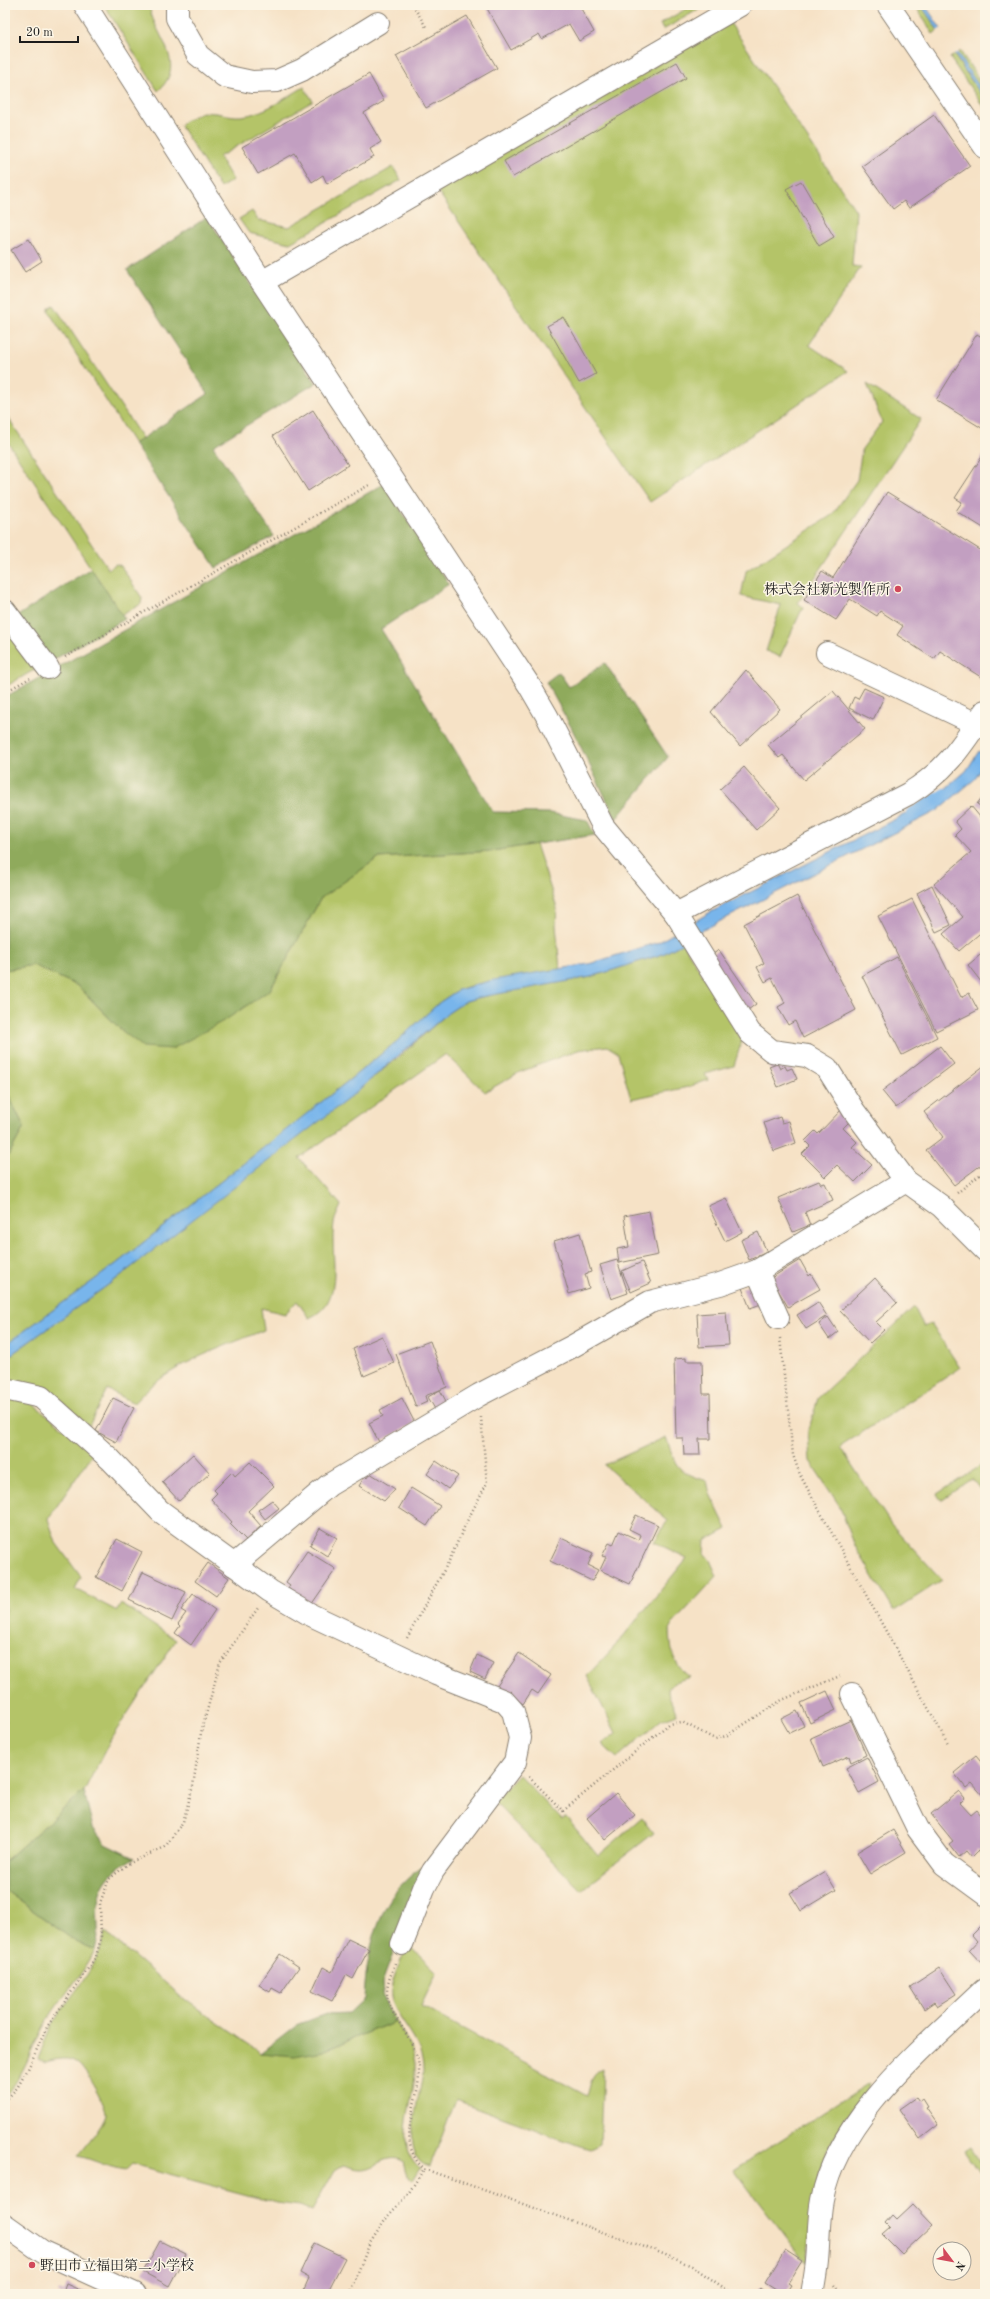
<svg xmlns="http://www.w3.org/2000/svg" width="990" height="2299" viewBox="0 0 990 2299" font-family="'Old Standard TT','Noto Serif JP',serif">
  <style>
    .green { fill: #b4c467; stroke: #687042 }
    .forest { fill: #8faa5c; stroke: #56633c }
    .water { fill: #78b5eb; stroke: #4a6884 }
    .pier { fill: #f6e2c6 }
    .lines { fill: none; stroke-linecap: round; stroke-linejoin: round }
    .stream { stroke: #78b5eb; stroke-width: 6 }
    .building { fill: #c29fc1 }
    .minor-casing { stroke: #897f71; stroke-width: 24 }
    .path { stroke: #897f71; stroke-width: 2.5; stroke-dasharray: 1 3; stroke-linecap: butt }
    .minor { stroke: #fff; stroke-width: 22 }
    .poi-dot { fill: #d1495b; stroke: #fcf5e5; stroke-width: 1.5 }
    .labels { text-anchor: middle; stroke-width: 3; stroke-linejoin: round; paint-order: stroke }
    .poi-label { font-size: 14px; fill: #1c1c1c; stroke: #fcf5e5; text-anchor: end }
  </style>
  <rect width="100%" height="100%" fill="#fcf5e5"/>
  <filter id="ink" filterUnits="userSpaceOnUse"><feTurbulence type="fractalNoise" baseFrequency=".025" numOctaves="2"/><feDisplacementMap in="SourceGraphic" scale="8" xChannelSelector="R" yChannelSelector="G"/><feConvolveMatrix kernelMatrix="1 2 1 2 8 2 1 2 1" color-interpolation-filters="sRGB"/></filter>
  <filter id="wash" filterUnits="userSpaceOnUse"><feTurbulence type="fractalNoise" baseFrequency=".012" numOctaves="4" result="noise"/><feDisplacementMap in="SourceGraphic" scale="16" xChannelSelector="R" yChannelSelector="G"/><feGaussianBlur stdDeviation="0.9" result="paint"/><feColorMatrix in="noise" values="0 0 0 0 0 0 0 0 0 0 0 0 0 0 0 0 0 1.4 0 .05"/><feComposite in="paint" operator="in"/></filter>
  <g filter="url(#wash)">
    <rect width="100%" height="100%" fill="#f6e2c6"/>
    <g class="green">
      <path d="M104,5H149C154,36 189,63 158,91Z"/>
      <path d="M693,5H706L663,30L660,24Z"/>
      <path d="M915,5H921L938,30L933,34Z"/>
      <path d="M730,23L856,211L852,266L861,267L809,345L848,371L650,502L437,190Z"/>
      <path d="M960,51L985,88V95L957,54Z"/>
      <path d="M954,55L985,100V109L950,58Z"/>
      <path d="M304,87L313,101L219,157L233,180L220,188L180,125C187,120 195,114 204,113C216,111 229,117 241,116C264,114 285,98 304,87Z"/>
      <path d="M393,167L401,180L290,243L249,233L239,219L252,211L258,220L289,227Z"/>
      <path d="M54,305L142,438L134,444L49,312V308Z"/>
      <path d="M867,384L921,419L798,603L803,607L780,657L766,651L781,605L741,596L746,571L832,515L857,480L862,449L882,422Z"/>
      <path d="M5,413L108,569L116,564L121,566L142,598L141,604L122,615L5,438Z"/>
      <path d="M5,617L36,661L34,670L5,687Z"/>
      <path d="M536,844L557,908L556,925L560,969L476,984L458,990L440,1002L396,1042L313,1109L116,1264L5,1345V1162L24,1127L5,1088V970L33,965L78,986L121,1030L270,990L321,898L378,858L492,851Z"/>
      <path d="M683,943L742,1040L734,1066L705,1074L708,1080L688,1087L631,1099L618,1053L607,1046L578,1050L520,1072L485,1092L446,1054L299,1158L341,1205C339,1211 335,1217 334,1223C329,1255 347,1302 309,1318L297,1301L285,1314L261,1308L264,1330C219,1349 166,1365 134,1403L107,1389L89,1426L48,1388L5,1382V1359L115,1280L398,1058L448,1013L466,1001L497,993L591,977L663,954Z"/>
      <path d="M914,1307L924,1327L931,1323L960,1368L840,1447L891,1524L942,1580L894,1611L855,1546L839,1505L810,1461L808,1432L818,1398Z"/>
      <path d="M5,1395L27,1399L94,1452L48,1519L56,1543L81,1577L75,1589L117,1611L121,1604L176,1640L112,1737L84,1791L5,1861Z"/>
      <path d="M666,1437C677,1468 674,1470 707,1481L710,1494L727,1529L705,1541L704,1553L710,1560L717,1576L670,1627C671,1650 671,1663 690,1677C660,1686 666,1690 677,1714L661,1720L617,1758L602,1744L616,1733L587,1676L616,1645L687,1558L654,1542L668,1520L604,1465Z"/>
      <path d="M985,1463V1490L982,1492L972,1479L941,1500L937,1494Z"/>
      <path d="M519,1775L562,1820L566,1817L598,1856L642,1818L654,1833L581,1890L493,1801Z"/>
      <path d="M5,1890L76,1942L95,1950C82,1977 60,1998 45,2024C31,2049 24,2075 5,2097Z"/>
      <path d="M105,1932L187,2001L261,2053L323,2051L396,2021C404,2035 414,2050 415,2066C417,2100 390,2142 420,2168L412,2181L407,2177L403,2161C388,2152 374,2170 360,2169C354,2169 348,2166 343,2165L335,2170L312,2211L300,2206L277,2203L132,2164L126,2170C109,2168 95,2160 78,2156C86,2146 103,2126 106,2115C107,2106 86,2070 78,2064C69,2056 56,2059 46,2062L38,2059C43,2048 46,2035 52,2025C71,1993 98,1970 105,1932Z"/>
      <path d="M408,1944L437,1972L421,2006L587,2096C591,2084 590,2075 603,2069L600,2144L590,2149L580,2146L456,2100L430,2167C396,2159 422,2094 423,2071C424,2039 396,2023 391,1996C389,1983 403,1957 408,1944Z"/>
      <path d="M869,2083L868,2089L849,2113L829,2147L819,2177L806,2264L734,2170Z"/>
      <path d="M971,2147L985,2169V2180L965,2151Z"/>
    </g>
    <g class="forest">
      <path d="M207,217L316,383L213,446L274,536L216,568L134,444L208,394L127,270Z"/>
      <path d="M384,484L449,584L381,629L493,812L550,813L587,820L595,835L492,851L378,858L321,898L270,990L227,1019L172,1049L143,1047L121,1030L78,986L33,965L5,970V697Z"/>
      <path d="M91,568L125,619L53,660L16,617Z"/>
      <path d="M605,663L668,757L616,819L571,727L546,682L559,672L569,687Z"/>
      <path d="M5,1088L24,1127L5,1162Z"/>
      <path d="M84,1791L93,1828L105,1844L134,1858C116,1868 100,1881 98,1904C96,1920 101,1932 95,1950L76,1942L5,1890V1861Z"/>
      <path d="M438,1856L416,1891L382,1983C383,1998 387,2009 396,2021L323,2051L294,2056L261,2053L297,2025L326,2014L349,2013L364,1999C366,1960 375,1909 406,1880C415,1871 427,1864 438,1856Z"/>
    </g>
    <g class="water">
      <path d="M921,5H925L985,95V100Z"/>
      <path d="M979,751L985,755V763L975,779L937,811L697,933L692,923L707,914L931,801L966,771Z"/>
      <path d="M676,932L683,943L663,954L591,977L481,997L466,1001L448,1013L348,1099L115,1280L5,1359V1345L116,1264L348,1081L396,1042L440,1002L458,990L493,980L589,964L659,942Z"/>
    </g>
    <path class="pier" d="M942,28L958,52L953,56L937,31Z"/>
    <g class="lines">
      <path class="stream" d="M909,812L944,791"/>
    </g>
    <g id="blocks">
      <g class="building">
        <path d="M485,5H579L594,32L579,41L569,24L542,39L539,34L511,50Z"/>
        <path d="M467,16L497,68L426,108L396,56Z"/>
        <path d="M677,62L686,78L513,177L504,161Z"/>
        <path d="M369,74L384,101L364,113L381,142L370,149L374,157L327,184L323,175L312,182L295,153L258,174L242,147Z"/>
        <path d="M934,115L970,166L909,208L904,201L893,209L862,166Z"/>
        <path d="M801,181L834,237L819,246L786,189Z"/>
        <path d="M29,239L42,261L25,272L11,250Z"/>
        <path d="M564,317L596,374L579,383L547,326Z"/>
        <path d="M977,334L985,339V430L936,400Z"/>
        <path d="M313,410L348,465L308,491L273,436Z"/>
        <path d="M985,452V529L956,511L962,502L955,498Z"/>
        <path d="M887,492L985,553L984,679L940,651L934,659L897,635L903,626L880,611L877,616L850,599L836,620L804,600L822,571L833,578Z"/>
        <path d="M746,670L780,709L740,746L711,712Z"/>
        <path d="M864,688L884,697L873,720L849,708L854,697L858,699Z"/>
        <path d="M833,691L865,729L804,780L783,755L779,758L768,745Z"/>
        <path d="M744,767L780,808L756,830L720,789Z"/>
        <path d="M985,793V809L977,804Z"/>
        <path d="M971,806L985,823V929L959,951L943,934L963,917L934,884L971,852L955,835L961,829L955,821Z"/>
        <path d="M932,885L951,925L936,932L917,893Z"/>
        <path d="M797,896L856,1010L803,1038L795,1021L788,1025L778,1007L785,1003L772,978L765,982L757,967L764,963L744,924Z"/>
        <path d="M912,899L961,997L969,993L978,1010L936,1031L878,916Z"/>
        <path d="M719,950L756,1004L748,1010L710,956Z"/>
        <path d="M985,951V987L968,965Z"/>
        <path d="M897,957L937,1037L902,1055L862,976Z"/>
        <path d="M940,1046L954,1064L896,1108L882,1091Z"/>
        <path d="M777,1063L780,1069L785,1066L787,1070L792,1068L797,1079L778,1087L769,1066Z"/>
        <path d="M985,1065V1162L954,1185L926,1150L943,1137L924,1112Z"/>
        <path d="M844,1107L854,1117L843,1128L857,1142L852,1147L872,1165L855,1182L837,1165L825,1177L802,1154L810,1146L805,1141L815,1131L818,1134Z"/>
        <path d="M780,1117L782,1123L789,1121L796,1143L774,1151L764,1123Z"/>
        <path d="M819,1181L821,1184L825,1183L833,1200L805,1212L810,1225L793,1232L778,1198Z"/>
        <path d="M726,1198L742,1232L725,1241L708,1206Z"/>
        <path d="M649,1211L658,1255L619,1263L617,1249L629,1247L624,1216Z"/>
        <path d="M758,1232L767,1252L749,1260L741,1240Z"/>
        <path d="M580,1233L591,1272L585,1274L589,1288L569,1294L554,1241Z"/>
        <path d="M617,1260L628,1293L611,1299L600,1265Z"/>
        <path d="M800,1260L809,1276L811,1274L820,1289L788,1307L771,1278Z"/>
        <path d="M642,1262L651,1283L631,1292L622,1271Z"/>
        <path d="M875,1278L897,1303L876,1322L884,1330L870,1343L840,1311Z"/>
        <path d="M756,1283L764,1303L750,1308L742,1288Z"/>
        <path d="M818,1302L827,1316L806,1329L797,1315Z"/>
        <path d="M726,1312L729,1345L699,1347L697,1314Z"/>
        <path d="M828,1317L838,1332L829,1339L819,1324Z"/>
        <path d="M382,1336L394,1363L364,1376L353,1349Z"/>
        <path d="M430,1341L447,1387L425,1396L427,1402L416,1407L396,1354Z"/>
        <path d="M686,1358V1361H702L703,1394H710L711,1439H699L700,1455H684L683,1438H676L674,1359Z"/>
        <path d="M440,1390L447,1403L435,1409L428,1397Z"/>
        <path d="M113,1398L134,1408L116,1442L96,1431Z"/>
        <path d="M402,1398L415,1423L379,1442L369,1423L383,1416L380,1410Z"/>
        <path d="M193,1454L210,1473L179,1501L162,1482Z"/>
        <path d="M436,1461L458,1476L448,1489L427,1474Z"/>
        <path d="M250,1462L274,1486L248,1511L261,1526L246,1540L230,1524L232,1522L211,1499L217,1493L214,1490L232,1472L235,1476Z"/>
        <path d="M370,1473L395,1489L384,1501L359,1486L365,1476L367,1478Z"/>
        <path d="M411,1488L440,1506L427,1526L399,1508Z"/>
        <path d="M272,1500L279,1508L265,1519L258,1510Z"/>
        <path d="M636,1515L658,1525L630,1584L600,1570L606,1557L602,1556L609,1543L613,1545L619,1531L639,1540L641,1535L629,1529Z"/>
        <path d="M320,1528L337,1538L327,1556L310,1545Z"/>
        <path d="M561,1538L593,1553L588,1565L598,1570L592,1581L550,1561Z"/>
        <path d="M117,1539L142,1552L122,1591L96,1577Z"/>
        <path d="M307,1551L336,1569L311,1605L288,1588L290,1585L286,1582Z"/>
        <path d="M208,1563L229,1578L216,1596L195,1581Z"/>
        <path d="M143,1572L186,1592L172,1621L129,1600Z"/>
        <path d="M193,1594L215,1610L191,1645L175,1633L180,1626L178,1624L186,1613L181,1610Z"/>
        <path d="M519,1653L551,1675L538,1694L532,1690L523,1704L497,1686Z"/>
        <path d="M477,1655L493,1663L485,1679L470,1672Z"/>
        <path d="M827,1691L836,1710L810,1723L801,1703Z"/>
        <path d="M797,1711L804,1726L789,1733L781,1719Z"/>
        <path d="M851,1720L866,1755L851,1762L849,1756L823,1767L811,1738Z"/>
        <path d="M976,1755L985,1766L984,1797L972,1783L966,1788L954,1773Z"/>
        <path d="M867,1757L879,1782L859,1793L846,1768Z"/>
        <path d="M959,1791L965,1798L960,1803L971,1815L977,1810L985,1820V1851L981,1854L978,1850L971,1857L966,1851L959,1857L949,1844L953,1841L931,1814Z"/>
        <path d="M616,1793L635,1815L605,1840L587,1818Z"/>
        <path d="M893,1830L906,1852L870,1874L857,1852Z"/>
        <path d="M825,1872L836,1890L801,1911L790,1893Z"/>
        <path d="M985,1922V1963L983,1965L969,1950L977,1941L972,1935Z"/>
        <path d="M348,1939L369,1949L353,1979L346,1975L332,2001L312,1991L323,1967L332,1972Z"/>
        <path d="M280,1954L299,1967L281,1993L272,1988L270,1992L259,1985Z"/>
        <path d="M939,1968L956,1994L937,2006L934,2002L924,2009L910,1987Z"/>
        <path d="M916,2097L919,2101L923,2099L928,2107L926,2108L938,2125L920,2139L899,2109Z"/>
        <path d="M913,2204L933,2225L902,2254L882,2234L890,2227L886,2223L893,2215L897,2219Z"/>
        <path d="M160,2241L186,2254L169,2286L143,2272Z"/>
        <path d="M314,2243L345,2258L329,2289L335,2292L333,2294H302L309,2278L300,2273Z"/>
        <path d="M785,2250L802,2261L788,2283L791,2285L785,2294H778L775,2292L776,2290L765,2283Z"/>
        <path d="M66,2284L89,2294H58L59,2290L63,2292Z"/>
        <path d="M760,2288L767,2294H754Z"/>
      </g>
    </g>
  </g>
  <g filter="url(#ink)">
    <use href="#blocks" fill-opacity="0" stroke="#897f71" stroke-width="1"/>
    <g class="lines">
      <defs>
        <g id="minor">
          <path d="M85,5L262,282L529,685L547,716L603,826L676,914L750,1033L772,1051L807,1056L827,1068L854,1111L906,1181L941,1206L985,1250"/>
          <path d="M177,5V18L198,55L224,76L252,82L277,81L302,70L378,23"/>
          <path d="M888,5L985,147"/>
          <path d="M262,282L740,5"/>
          <path d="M5,611L48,668"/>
          <path d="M827,653L985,728"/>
          <path d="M676,914L908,794C946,771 961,747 985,711"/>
          <path d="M757,1271L778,1318"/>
          <path d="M5,1389L41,1397L110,1459L160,1511L270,1591L309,1614L436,1674L504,1701L513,1711L520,1738L515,1762L433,1871L424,1888L402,1944"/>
          <path d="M234,1565L329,1485L479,1395L573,1346L650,1302L720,1284L757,1271L906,1181"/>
          <path d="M852,1694L918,1829L944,1864L985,1894"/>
          <path d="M5,2225L43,2252L135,2294"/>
          <path d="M812,2294C814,2283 816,2272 817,2261C819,2241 818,2220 822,2200C838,2115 925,2047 985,1989"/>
        </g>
      </defs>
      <use href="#minor" class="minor-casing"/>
      <g class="path">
        <path d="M413,5L426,27"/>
        <path d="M65,657L371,484"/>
        <path d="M5,692L30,678"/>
        <path d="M957,1193L985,1171"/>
        <path d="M780,1338L793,1455L800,1475L948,1744"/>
        <path d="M407,1638L449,1561L466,1523L487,1483L481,1417"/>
        <path d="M529,1777L563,1811L669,1724L682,1722L715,1739L726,1736L782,1700L840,1676"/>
        <path d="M395,1963C392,1973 387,1982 387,1993C388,2017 417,2038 419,2068C421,2104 393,2140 424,2169L656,2251L692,2266L733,2294"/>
        <path d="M5,2101L17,2088L28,2069L47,2027L96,1957L101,1938L100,1903L109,1879L128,1864L165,1847L183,1822L193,1786L201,1733L220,1663L258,1608"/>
        <path d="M834,2285L841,2294"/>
        <path d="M349,2294L370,2243L388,2216L408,2194L424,2169"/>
      </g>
      <use href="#minor" class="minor"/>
    </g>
  </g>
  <g class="poi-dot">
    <circle cx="898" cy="589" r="4"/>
    <circle cx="32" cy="2265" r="4"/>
  </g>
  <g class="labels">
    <g class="poi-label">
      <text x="890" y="594">株式会社新光製作所</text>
      <text x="40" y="2270" text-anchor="start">野田市立福田第二小学校</text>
    </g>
  </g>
  <rect width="990" height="2299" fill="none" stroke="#fcf5e5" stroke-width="20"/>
  <g transform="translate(952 2261) rotate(122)"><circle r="19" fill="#fcf5e5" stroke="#a29e95"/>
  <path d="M0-3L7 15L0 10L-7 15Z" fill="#d1495b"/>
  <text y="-6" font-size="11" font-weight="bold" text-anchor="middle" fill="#1c1c1c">N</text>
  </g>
  <path d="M20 36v6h58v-6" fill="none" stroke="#1c1c1c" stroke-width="2"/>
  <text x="26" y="36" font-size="12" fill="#1c1c1c" stroke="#fcf5e5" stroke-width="3" paint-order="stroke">20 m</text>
</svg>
